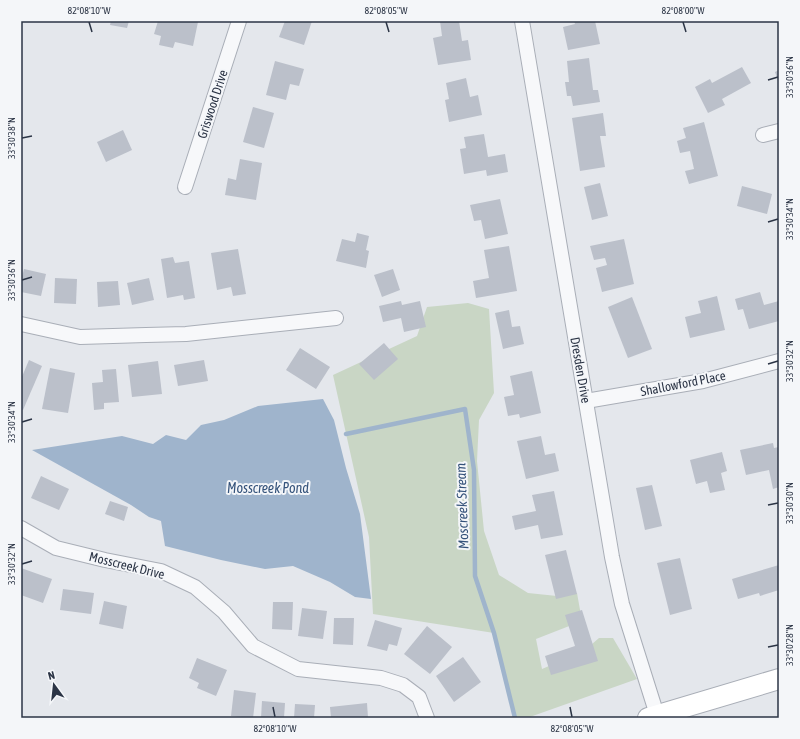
<svg xmlns="http://www.w3.org/2000/svg" width="800" height="739" viewBox="0 0 800 739" font-family="'Asap Condensed',sans-serif">
  <style>
    .green { fill: #c9d6c5 }
    .water { fill: #9fb4cc }
    .lines { fill: none; stroke-linecap: round; stroke-linejoin: round }
    .stream { stroke: #9fb4cc; stroke-width: 4.5 }
    .building { fill: #bbc0ca }
    .minor-casing { stroke: #a9aeb7; stroke-width: 16 }
    .secondary-casing { stroke: #a9aeb7; stroke-width: 22 }
    .minor { stroke: #f7f8fa; stroke-width: 14 }
    .secondary { stroke: #fff; stroke-width: 20 }
    .ticks { fill: none; stroke: #2b3445; stroke-width: 1.5 }
    .labels { text-anchor: middle; stroke-width: 4; stroke-linejoin: round; paint-order: stroke }
    .street-label { font-size: 13px; fill: #2b3445; stroke: #f4f6f9 }
    .water-label { font-size: 14px; font-style: italic; fill: #34527a; stroke: #f4f6f9 }
    .neatline { fill: none; stroke: #2b3445; stroke-width: 1.5 }
    .ticks-label { font-size: 10px; text-anchor: middle; fill: #2b3445 }
  </style>
  <rect width="100%" height="100%" fill="#e4e7ec"/>
  <path class="green" d="M468,303L489,309L494,393L479,420L477,461L484,531L499,575L528,593L557,596L577,593L582,621L536,639L542,669L584,651L599,638H613L637,679L527,718H515L494,633L373,614L369,537L333,375L417,336L427,307Z"/>
  <path class="water" d="M323,399L334,420L346,468L360,514L371,599L355,597L330,582L293,566L265,569L221,560L165,546L161,521L149,517L131,505L32,450L122,436L153,444L166,435L186,440L201,425L224,420L258,406Z"/>
  <g class="lines">
    <path class="stream" d="M346,434L465,409L474,470L475,576L494,633L515,718"/>
  </g>
  <g class="building">
    <path d="M111,21H129L127,28L110,25Z"/>
    <path d="M158,21H193L198,22L193,46L175,42L173,48L159,45L161,36L154,34Z"/>
    <path d="M285,21H312L304,45L279,37Z"/>
    <path d="M440,21H459L462,41L468,40L471,60L438,65L433,38L442,36Z"/>
    <path d="M574,21H595L600,44L568,50L563,27L575,24Z"/>
    <path d="M589,58L593,90H598L600,102L573,106L571,96H567L565,82H569L567,61Z"/>
    <path d="M275,61L304,69L299,86L290,84L286,100L266,95Z"/>
    <path d="M742,67L751,83L722,99L725,105L708,113L695,87L710,79L712,83Z"/>
    <path d="M779,70V84L775,72Z"/>
    <path d="M466,78L470,97L478,95L482,115L449,122L445,100L449,99L446,83Z"/>
    <path d="M253,107L274,113L264,148L243,142Z"/>
    <path d="M603,113L606,136H600L605,167L580,171L572,118Z"/>
    <path d="M704,122L718,176L689,184L685,171L694,169L690,151L680,153L677,141L686,138L683,128Z"/>
    <path d="M123,130L132,150L106,162L97,142Z"/>
    <path d="M484,134L488,157L505,154L508,172L487,176L486,170L464,174L460,149L466,148L464,137Z"/>
    <path d="M240,159L262,163L256,200L225,195L228,178L236,180Z"/>
    <path d="M600,183L608,216L592,220L584,187Z"/>
    <path d="M742,186L772,194L767,214L737,206Z"/>
    <path d="M500,199L508,234L485,239L481,220L474,221L470,205Z"/>
    <path d="M357,233L369,236L366,250L369,251L366,268L336,261L342,239L355,242Z"/>
    <path d="M624,239L634,284L602,292L596,268L607,265L605,258L594,260L590,246Z"/>
    <path d="M509,246L517,291L476,298L473,281L489,278L484,250Z"/>
    <path d="M238,249L246,294L233,296L231,287L217,290L211,253Z"/>
    <path d="M173,257L175,263L189,261L195,298L184,300L183,295L167,298L161,259Z"/>
    <path d="M24,269L46,274L41,296L21,292V281Z"/>
    <path d="M393,269L400,290L382,297L374,275Z"/>
    <path d="M55,278L77,279L76,304L54,303Z"/>
    <path d="M149,278L154,300L132,305L127,283Z"/>
    <path d="M118,281L120,305L98,307L97,282Z"/>
    <path d="M760,292L764,305L779,301V321L749,329L743,309L738,310L735,299Z"/>
    <path d="M717,296L725,330L690,338L685,317L701,313L698,301Z"/>
    <path d="M632,297L652,349L628,358L608,307Z"/>
    <path d="M401,301L402,305L420,301L426,327L404,332L401,318L383,322L379,306Z"/>
    <path d="M509,310L512,327L520,326L524,344L503,349L495,313Z"/>
    <path d="M384,343L398,359L374,380L359,364Z"/>
    <path d="M300,348L330,367L316,389L286,370Z"/>
    <path d="M29,360L42,366L23,410L21,409V379Z"/>
    <path d="M204,360L208,381L178,386L174,365Z"/>
    <path d="M158,361L162,394L132,397L128,365Z"/>
    <path d="M50,368L75,373L68,413L42,409Z"/>
    <path d="M116,369L119,402L104,403V409L94,410L92,383L103,382L102,370Z"/>
    <path d="M532,371L541,413L520,418L519,414L508,416L504,397L514,395L510,376Z"/>
    <path d="M541,436L545,455L555,453L559,471L526,479L517,441Z"/>
    <path d="M773,443L774,448L779,447V487L773,489L769,470L746,475L740,450Z"/>
    <path d="M722,452L727,471L721,473L725,490L710,493L707,481L696,484L690,460Z"/>
    <path d="M41,476L69,489L59,510L31,498Z"/>
    <path d="M652,485L662,526L645,530L636,488Z"/>
    <path d="M554,491L563,535L541,539L538,525L515,530L512,516L536,511L532,495Z"/>
    <path d="M110,501L128,507L124,521L105,514Z"/>
    <path d="M566,550L577,594L556,599L545,555Z"/>
    <path d="M680,558L692,609L670,615L657,563Z"/>
    <path d="M779,565V590L760,596L759,593L738,599L732,579Z"/>
    <path d="M21,568L52,579L43,603L21,595Z"/>
    <path d="M63,589L94,593L91,614L60,610Z"/>
    <path d="M104,601L127,606L123,629L99,624Z"/>
    <path d="M273,602H293L292,630L272,629Z"/>
    <path d="M302,608L327,611L323,639L298,636Z"/>
    <path d="M582,610L598,661L551,675L545,656L575,646L565,615Z"/>
    <path d="M334,618H354L353,645L333,644Z"/>
    <path d="M375,620L402,628L397,646L389,644L387,651L367,646Z"/>
    <path d="M427,626L452,647L430,674L404,654Z"/>
    <path d="M463,657L481,682L454,702L436,676Z"/>
    <path d="M197,658L227,670L216,696L197,688L199,683L189,678Z"/>
    <path d="M234,690L256,693L253,718L231,716Z"/>
    <path d="M262,701L285,703L284,718H261Z"/>
    <path d="M367,703L368,718H331L330,707Z"/>
    <path d="M295,704L315,705L314,718H294Z"/>
  </g>
  <g class="lines">
    <defs>
      <g id="minor">
        <path d="M522,21L612,557L622,604L657,715"/>
        <path d="M763,135L779,131"/>
        <path d="M185,187L239,21"/>
        <path d="M21,324L80,337L146,335L186,334L336,318"/>
        <path d="M586,401L703,381L779,361"/>
        <path d="M21,528L56,548L105,560L161,571L195,587L224,612L253,646L298,669L381,678L403,685L419,697L427,718"/>
      </g>
      <path id="secondary" d="M648,718L779,679"/>
    </defs>
    <use href="#minor" class="minor-casing"/>
    <use href="#secondary" class="secondary-casing"/>
    <use href="#minor" class="minor"/>
    <use href="#secondary" class="secondary"/>
  </g>
  <path class="ticks" d="M89,22L92,32M386,22L389,32M683,22L686,32M768,80L778,77M22,138L32,136M768,222L778,219M22,280L32,277M768,364L778,361M22,422L32,419M768,505L778,503M22,564L32,561M768,647L778,645M273,707L275,717M570,707L572,717"/>
  <g class="labels">
    <g class="street-label">
      <text transform="translate(212 104) rotate(-72)" y="5">Griswood Drive</text>
      <text transform="translate(581 370) rotate(80)" y="5">Dresden Drive</text>
      <text transform="translate(683 383) rotate(-11)" y="5">Shallowford Place</text>
      <text transform="translate(127 565) rotate(14)" y="5">Mosscreek Drive</text>
    </g>
    <g class="water-label">
      <text x="268" y="493">Mosscreek Pond</text>
      <text transform="translate(462 506) rotate(-92)" y="5">Moscreek Stream</text>
    </g>
  </g>
  <rect width="800" height="739" fill="none" stroke="#f4f6f9" stroke-width="44"/>
  <g transform="translate(54 685) rotate(345)" stroke="#f4f6f9" stroke-width="3" paint-order="stroke">
  <path d="M0-3L7 15L0 10L-7 15Z" fill="#2b3445"/>
  <text y="-6" font-size="11" font-weight="bold" text-anchor="middle" fill="#2b3445">N</text>
  </g>
  <rect x="22" y="22" width="756" height="695" class="neatline"/>
  <g class="ticks-label">
    <text x="89" y="14">82°08'10"W</text>
    <text x="386" y="14">82°08'05"W</text>
    <text x="683" y="14">82°08'00"W</text>
    <text transform="translate(789 77) rotate(-90)" y="4">33°30'36"N</text>
    <text transform="translate(11 138) rotate(-90)" y="4">33°30'38"N</text>
    <text transform="translate(789 219) rotate(-90)" y="4">33°30'34"N</text>
    <text transform="translate(11 280) rotate(-90)" y="4">33°30'36"N</text>
    <text transform="translate(789 361) rotate(-90)" y="4">33°30'32"N</text>
    <text transform="translate(11 422) rotate(-90)" y="4">33°30'34"N</text>
    <text transform="translate(789 503) rotate(-90)" y="4">33°30'30"N</text>
    <text transform="translate(11 564) rotate(-90)" y="4">33°30'32"N</text>
    <text transform="translate(789 645) rotate(-90)" y="4">33°30'28"N</text>
    <text x="275" y="732">82°08'10"W</text>
    <text x="572" y="732">82°08'05"W</text>
  </g>
</svg>
